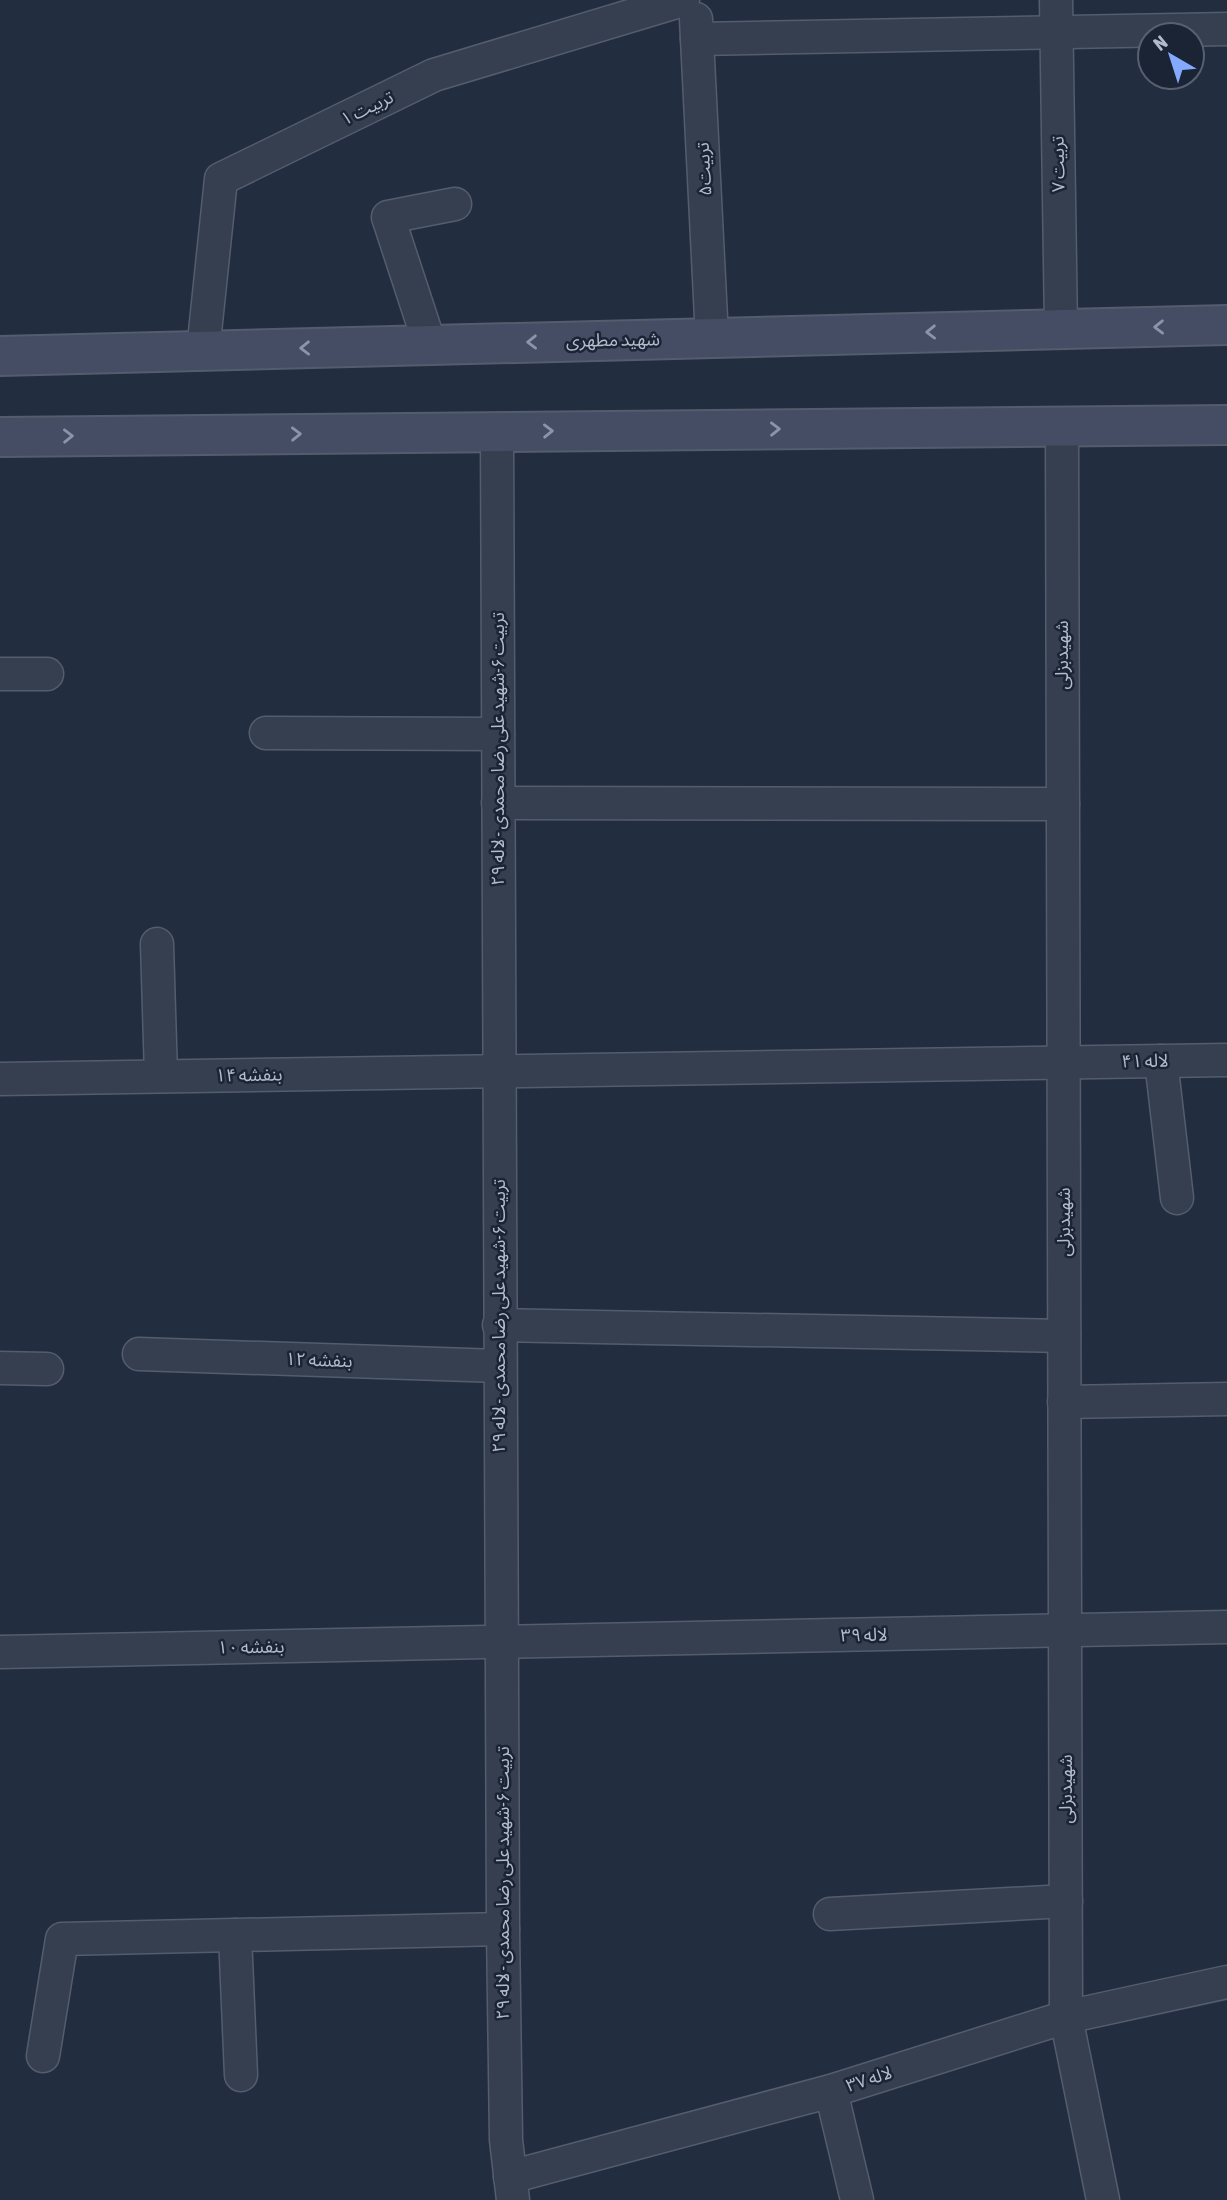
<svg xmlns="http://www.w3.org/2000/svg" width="1227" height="2200" viewBox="0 0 1227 2200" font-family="'Asap Condensed','Noto Sans Arabic',sans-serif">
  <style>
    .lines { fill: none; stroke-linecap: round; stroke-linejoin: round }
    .street-casing { stroke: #545d6e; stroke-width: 35 }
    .secondary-casing { stroke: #545d6e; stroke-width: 42 }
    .street { stroke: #363f50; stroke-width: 32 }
    .secondary { stroke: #444d63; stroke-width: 38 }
    .oneway { stroke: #8c94a7 }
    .labels { text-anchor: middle; stroke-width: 5; stroke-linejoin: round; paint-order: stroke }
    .street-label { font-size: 18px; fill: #b2bacb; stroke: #1b2435 }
  </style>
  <rect width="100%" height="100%" fill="#222d40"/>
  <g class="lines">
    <defs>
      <g id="street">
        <path d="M1056,0L1061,329"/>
        <path d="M696,19L712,338"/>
        <path d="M697,39L1227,29"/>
        <path d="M430,345L388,217L455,204"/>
        <path d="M203,351L221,179L434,75L683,0"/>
        <path d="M1062,427L1066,2017L1103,2200"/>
        <path d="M497,432L503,1929L506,2140L513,2200"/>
        <path d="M0,674H47"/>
        <path d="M266,733L498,734"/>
        <path d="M498,803L1063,804"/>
        <path d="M157,944L161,1076"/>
        <path d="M1161,1061L1177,1198"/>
        <path d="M0,1079L1227,1060"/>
        <path d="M499,1325L1064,1336"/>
        <path d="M139,1354L499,1366"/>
        <path d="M0,1368L47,1369"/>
        <path d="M1064,1402L1227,1399"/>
        <path d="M0,1652L1227,1627"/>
        <path d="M830,1914L1066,1901"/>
        <path d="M235,1935L241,2075"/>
        <path d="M43,2056L62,1939L503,1929"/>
        <path d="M831,2091L857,2200"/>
        <path d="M510,2177L831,2091L1066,2017L1227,1982"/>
      </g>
      <g id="secondary">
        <path d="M0,356L1227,325"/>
        <path d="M0,437L1227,425"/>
      </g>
    </defs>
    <use href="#street" class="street-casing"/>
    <use href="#secondary" class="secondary-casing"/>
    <use href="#street" class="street"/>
    <use href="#secondary" class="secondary"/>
  </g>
  <defs><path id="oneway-chevron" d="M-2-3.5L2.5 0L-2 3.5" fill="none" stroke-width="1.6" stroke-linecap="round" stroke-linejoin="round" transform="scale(1.75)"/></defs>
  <g class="oneway">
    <use href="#oneway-chevron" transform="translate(1159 327) rotate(179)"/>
    <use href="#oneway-chevron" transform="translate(931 332) rotate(179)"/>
    <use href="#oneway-chevron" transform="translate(532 342) rotate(179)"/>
    <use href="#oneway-chevron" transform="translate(305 348) rotate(179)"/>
    <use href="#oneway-chevron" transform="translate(775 429) rotate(-1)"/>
    <use href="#oneway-chevron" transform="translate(548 431) rotate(-1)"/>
    <use href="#oneway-chevron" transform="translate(296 434) rotate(-1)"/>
    <use href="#oneway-chevron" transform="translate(68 436) rotate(-1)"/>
  </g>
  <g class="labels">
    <g class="street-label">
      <text transform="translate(367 108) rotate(-26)" y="6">تربیت ۱</text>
      <text transform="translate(1058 164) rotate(-91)" y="6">تربیت ۷</text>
      <text transform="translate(704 169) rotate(-93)" y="6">تربیت۵</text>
      <text transform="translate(613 340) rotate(-1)" y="6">شهید مطهری</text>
      <text transform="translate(1062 655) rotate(-90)" y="6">شهیدبزلی</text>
      <text transform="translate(498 749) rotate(-90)" y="6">تربیت ۶-شهید علی رضا محمدی - لاله ۲۹</text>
      <text transform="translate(1145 1061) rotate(-1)" y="6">لاله ۴۱</text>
      <text transform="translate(249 1075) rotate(-1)" y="6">بنفشه ۱۴</text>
      <text transform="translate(1064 1222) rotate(-90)" y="6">شهیدبزلی</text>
      <text transform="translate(499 1316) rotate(-90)" y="6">تربیت ۶-شهید علی رضا محمدی - لاله ۲۹</text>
      <text transform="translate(319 1360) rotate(2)" y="6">بنفشه ۱۲</text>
      <text transform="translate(864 1635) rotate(-1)" y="6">لاله ۳۹</text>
      <text transform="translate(251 1647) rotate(-1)" y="6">بنفشه ۱۰</text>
      <text transform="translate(1066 1789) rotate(-90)" y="6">شهیدبزلی</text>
      <text transform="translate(503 1883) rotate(-90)" y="6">تربیت ۶-شهید علی رضا محمدی - لاله ۲۹</text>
      <text transform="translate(869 2079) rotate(-18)" y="6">لاله ۳۷</text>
    </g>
  </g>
  <g transform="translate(1171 56) rotate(321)"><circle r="33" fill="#1b2435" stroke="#576071" stroke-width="2"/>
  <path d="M0-5L12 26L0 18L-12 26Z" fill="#83aaff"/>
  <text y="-10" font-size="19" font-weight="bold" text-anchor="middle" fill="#b2bacb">N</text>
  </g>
</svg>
